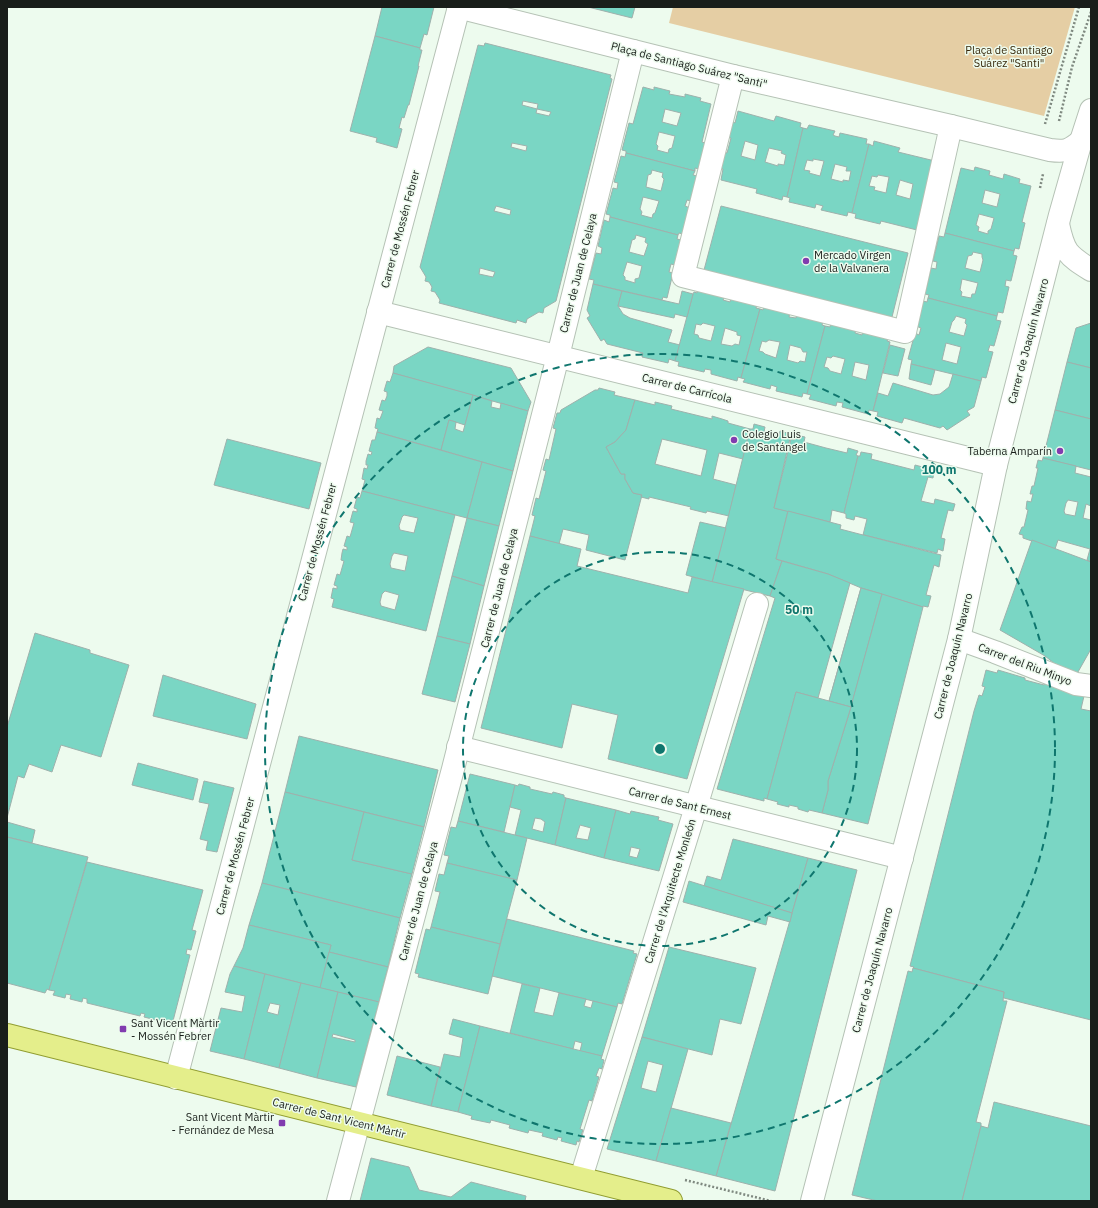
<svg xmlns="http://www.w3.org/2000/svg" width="1098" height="1208" viewBox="0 0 1098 1208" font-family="'IBM Plex Sans',sans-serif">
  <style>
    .green { fill: #e5cea4 }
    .building { fill: #7ad6c4; stroke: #9eb1ac; fill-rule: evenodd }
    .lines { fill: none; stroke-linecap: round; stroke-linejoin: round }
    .minor-casing { stroke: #b5c2b5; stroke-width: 24 }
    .major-casing { stroke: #919d31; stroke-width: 24 }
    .path { stroke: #7f8980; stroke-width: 2.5; stroke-dasharray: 2 2; stroke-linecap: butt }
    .minor { stroke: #fff; stroke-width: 22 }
    .major { stroke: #e4ee8b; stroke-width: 22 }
    .ring { fill: none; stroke: #0f766e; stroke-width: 2; stroke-dasharray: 7 5 }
    .poi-dot { fill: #813caf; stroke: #edfbee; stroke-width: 1.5 }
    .labels { text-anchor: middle; stroke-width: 3; stroke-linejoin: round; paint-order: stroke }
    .park-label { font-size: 11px; fill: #37280a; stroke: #edfbee }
    .street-label { font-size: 11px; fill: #191e1a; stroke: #edfbee }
    .poi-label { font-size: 11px; fill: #191e1a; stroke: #edfbee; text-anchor: start }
    .centre { fill: #0f766e; stroke: #edfbee; stroke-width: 2 }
    .ring-label { font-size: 12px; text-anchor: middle; font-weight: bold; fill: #0f766e; stroke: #edfbee; stroke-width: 3; stroke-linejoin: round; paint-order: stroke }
  </style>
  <rect width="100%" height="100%" fill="#edfbee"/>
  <path class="green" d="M673,7H1075L1044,116L669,23Z"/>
  <g class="building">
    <path d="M382,7H434L427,35L424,34L420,48L375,36Z"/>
    <path d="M588,7H635L632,18Z"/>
    <path d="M375,36L420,48V50H422L418,66H419L409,105H408L404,118L402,117L399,128L402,129L397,148L376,142L377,138L350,131Z"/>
    <path d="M485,43L611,75L610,78L612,79L556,301L544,308L543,313L539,312L527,319L526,323L517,320L516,323L439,303L440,300L435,292L431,291L432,287L429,282L425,281L426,277L420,267L478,45L484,46ZM523,101L538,104L537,109L522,105ZM537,109L551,112L549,116L536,113ZM512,143L527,146L526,151L511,147ZM496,206L511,210L510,215L494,211ZM480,268L495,272L493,277L479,274Z"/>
    <path d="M643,87L654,90V87L670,91L669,94L685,97V94L701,98L700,101L711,104L702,142L705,143L699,169L695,168V171L668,164L626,153V151L622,150L629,123L633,124ZM665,109L681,113L677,126L662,122ZM659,132L675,136L672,148L669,149L668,153L657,150L658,146L656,144Z"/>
    <path d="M738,111L774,121L776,116L801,123L800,127L803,128L787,197L783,196L782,200L756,193L757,189L721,180L723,169L720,168L724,152L727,153L731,138L727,137L731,121L735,123ZM745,141L758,145L755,160L741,156ZM769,148L782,151L781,153L786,155L784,165L778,164V166L765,162Z"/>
    <path d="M809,125L835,131L833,135L835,136L839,137L840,133L867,139L866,144H869L852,213L848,212L847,216L821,210L823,206L816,204L815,208L789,202L790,198L787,197L803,128L807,129ZM813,159L824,161L820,176L809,173L810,171L804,170L807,160L813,161ZM835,164L847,167L846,171H851L849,181L843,180V182L831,179Z"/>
    <path d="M874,141L900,148L898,152L935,161L917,230L881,221L880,224L855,218L856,214L852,213L869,144L873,146ZM878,175L889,177L886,193L874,190L875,187L869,186L872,176L877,177ZM900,180L913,184L910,199L896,195Z"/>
    <path d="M626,153L695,171L693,175L697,176L691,201L687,200L685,206L690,208L683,234L679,233L678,235L610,217V215L606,214L613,188L617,189L618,183L614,182L621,156L625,157ZM652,170L663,173L662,177L664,179L661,191L646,187L648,175L651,174ZM643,197L659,201L655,213L653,214L652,218L641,215L642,212L640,209Z"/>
    <path d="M975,167L990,171L989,175L1003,179L1004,174L1020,179L1019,183L1031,186L1022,222L1025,223L1019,249L1015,248L1014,251L945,233L961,168L974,171ZM985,190L1000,194L997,207L982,203ZM979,214L994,218L991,229L988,231V234L978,231L979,227L976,225Z"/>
    <path d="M721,206L908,253L892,317L704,270Z"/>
    <path d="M610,217L678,235L677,239L681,240L675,265L671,264L669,272L673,273L667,298L663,297L662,300L593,284L594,280L589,279L596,253L601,254L602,248L598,246L604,220L609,222ZM636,235L646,238L645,242L648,244L644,256L629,252L632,240L635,239ZM627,262L642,266L639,278L635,279V283L625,280V277L623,275Z"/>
    <path d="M945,233L1014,251L1013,255L1017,256L1011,281L1006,280L1005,286L1009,287L1003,313L998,312L997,316L928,298L929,295L925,294L931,268L936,269L937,262L933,261L939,236L944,237ZM973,252L982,254V257L983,260L980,272L965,268L968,256L972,255ZM962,279L978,283L975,294H972L971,298L961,296L962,292L960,290Z"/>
    <path d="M593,284L622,291L618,306L623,314L630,318L672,330L668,342L680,345L675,361L669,359L668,363L664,362L642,357L643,353L607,344L604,339L601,341L587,318L590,316L587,310Z"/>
    <path d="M698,289L725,296L723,300L730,302L731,298L757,304L756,308L760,309L741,378L738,377L737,381L711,374V370L705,369L704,372L678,366L679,362L675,361L693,294L694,292L697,293ZM703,323L715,326L711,341L699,338L698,335L694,334L696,324L701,325ZM725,328L737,332V335L741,336L739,345L735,344L732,346L721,344Z"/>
    <path d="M622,291L679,304L682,291L693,294L687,317L675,314L674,318L618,306Z"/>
    <path d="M928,298L997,316L996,320L1001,321L994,346L990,345L988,351L993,352L986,378L982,377L981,381L911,364L912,360L908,359L915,333L919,335L921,328L916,326L923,301L927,302ZM956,316L966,319L965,323L967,325L964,336L949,332L952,322L954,320ZM946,343L961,347L957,364L942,360Z"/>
    <path d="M764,306L790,312L789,317L796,318L797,314L823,321L822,325L825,326L807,394L803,393L802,397L776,391L777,387L771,385L770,389L743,382L745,379L741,378L760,309L763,310ZM769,340L780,342L776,358L765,354L763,352L759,351L762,341L766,342ZM790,345L801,348L803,352H807L805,362L800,361L798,363L787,360Z"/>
    <path d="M831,323L856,329L855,333L862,335L863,331L889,337L887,341L890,342L873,411L869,410L868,414L842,407L843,403L837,402L836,406L809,399L811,395L807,394L825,326L830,327ZM833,356L845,359L841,374L830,371L828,368L824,367L827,357L831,358ZM855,362L869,365L866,380L852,376Z"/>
    <path d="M1091,323V368L1067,362L1076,328Z"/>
    <path d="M890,345L905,349L898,376L883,373Z"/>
    <path d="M428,347L511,368L531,402L528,411L393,373L394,366Z"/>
    <path d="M1067,362L1091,368V419L1055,410Z"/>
    <path d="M911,364L935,370L931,385L909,379Z"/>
    <path d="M393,373L473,395L465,425L449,420L441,450L377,432L378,429L375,428L377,418L380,419L383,411L379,410L382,400L385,401L387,396V392L384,391L387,381L390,382Z"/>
    <path d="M953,374L981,381L974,407L967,411L970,415L947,430L943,426L940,428L904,418L902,423L877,416L878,412L873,411L878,393L888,396L893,383L933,395L940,394L949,387Z"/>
    <path d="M599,388L615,392L614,395L635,400L626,430L615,442L606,447L621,474H625V479L633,493L642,495L625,560L586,550L589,535L563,529L559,544L530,536L535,516L532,515L536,498L539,499L546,471L543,470L546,459L549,460L556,429L553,428L557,413H560L561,410L595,390H598Z"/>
    <path d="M473,395L492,401L491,407L500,409L501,403L528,411L513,471L441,450L449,420L456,422L455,429L463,432Z"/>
    <path d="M635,400L655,405V402L672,406L671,409L712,419V416L722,419L728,421V423L750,429L743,459L719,453L713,479L736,485L729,516L707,511L706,513L690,509L691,507L649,497V499L641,497L642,495L633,493L625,479V474H621L606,447L615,442L626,430ZM662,439L707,450L701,476L655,464Z"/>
    <path d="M1055,410L1091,419V470L1043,458Z"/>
    <path d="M754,424L765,427L764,432L779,436L780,431L791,434L774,508L788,511L776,559L782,561L770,596L712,582L750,429H753Z"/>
    <path d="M377,432L482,462L467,518L362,491L365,480L362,479L364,468L367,469L368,465H366V461L368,454L371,455L372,452L369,451L372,440H375Z"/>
    <path d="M796,435L805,437L804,442L826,448L847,453L848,448L858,451L856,455L858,456L844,513L832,510L830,522L774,508L791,439L794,440Z"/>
    <path d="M227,439L321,463L309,509L214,485Z"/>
    <path d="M861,452L872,454L871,459L914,470L915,465L934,470L933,478L928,477L921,501L934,504L935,499L955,504L953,511L948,510L941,538L945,539L943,551L938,549L937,553L864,535H863L867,519L855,516L854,520L846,518V514L844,513L858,456H860Z"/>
    <path d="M1043,458L1076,466L1075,473L1091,477V506L1086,504L1083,518L1091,520V562L1087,560L1090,549L1058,540L1055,549L1023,538V535L1019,534L1022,527H1024L1028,510L1026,509L1027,501L1031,502L1033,494H1030L1032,486H1034L1038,468H1036L1038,460L1042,461ZM1068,500L1078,502L1075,516L1065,514L1064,511L1066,503Z"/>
    <path d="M482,462L513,471L499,526L467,518Z"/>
    <path d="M362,491L455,515L426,631L332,607L334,599L331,598L333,588L337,589V586L334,585L337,574L340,575L344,561L341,560L342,553L343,549L347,550V547L344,546L347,536L350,537L354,523L350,522L353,511L357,512V509L354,508L357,497L360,498ZM404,515L418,518L414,533L400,530L399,526L402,517ZM394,553L408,556L405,571L391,568L390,564L392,556ZM385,591L399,595L395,610L381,606L380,602L382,594Z"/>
    <path d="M788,511L841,525L840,529L863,535H864L941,555L939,567L934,565L926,595L931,596L928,607L923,606V607L910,603L866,590L828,574L776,559Z"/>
    <path d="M467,518L499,526L484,586L452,576Z"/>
    <path d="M700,522L726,528L712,582L686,575Z"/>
    <path d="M530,536L581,549L577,566L688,593L692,577L744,589L687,779L608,759L618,715L572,704L562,748L481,728Z"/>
    <path d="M1032,540L1091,562V649L1074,679L1045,656L1000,630Z"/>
    <path d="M782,561L828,574L850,583L818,698L796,692L767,799L764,798V801L717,789L775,598L770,596Z"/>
    <path d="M452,576L484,586L470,644L437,636Z"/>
    <path d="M861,588L882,594L851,707L829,701Z"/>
    <path d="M861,588L882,594L851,707L829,701Z"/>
    <path d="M882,594L923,607L868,824L822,813L828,790V781L848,717Z"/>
    <path d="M35,633L90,650V653L129,665L101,757L61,745L52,772L29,764L24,778L18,776L7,818V727Z"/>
    <path d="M437,636L470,644L455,702L422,694Z"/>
    <path d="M986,670L997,673L998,670L1025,678V680L1044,685L1045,683L1084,696L1081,709L1091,711V1020L1004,998L1003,997L1004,992L913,968L914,967L910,966L974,711L979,695L982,696L985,687L982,686Z"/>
    <path d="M163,675L256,704L247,739L153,716Z"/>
    <path d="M796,692L851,707L828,781V790L822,813L809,810L808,812L798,809V807L789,805V807L777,804L778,802L767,799Z"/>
    <path d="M299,736L438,770L424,827L285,792Z"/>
    <path d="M138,763L198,779L193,800L132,785Z"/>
    <path d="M470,774L515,785L504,832L458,821Z"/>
    <path d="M204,781L234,788L217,852L206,850L208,841L200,839L209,804L199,802Z"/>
    <path d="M519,784L530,787V789L552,794L553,792L564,795V797L566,798L555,845L515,835L521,810L510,807L515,785L518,786ZM535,818L541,819L545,822L543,832L532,829Z"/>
    <path d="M285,792L364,812L352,860L412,874L400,918L262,883Z"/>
    <path d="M566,798L616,810L604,858L555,845ZM580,825L591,828L588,840L576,838Z"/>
    <path d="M616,810L630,814L631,811L659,817L658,820L673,824L659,871L604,858ZM631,847L640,849L637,858L629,856Z"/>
    <path d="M364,812L424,827L412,874L352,860Z"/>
    <path d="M458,821L527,838L517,880L447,863L449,856L444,855L451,827L456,828Z"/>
    <path d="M7,822L35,830L32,843L7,837Z"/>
    <path d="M7,837L88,857L49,990L47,989L45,993L7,983Z"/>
    <path d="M733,839L808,858L792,913L704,886L707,876L721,880Z"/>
    <path d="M808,858L857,870L775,1191L716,1176Z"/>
    <path d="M87,862L203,890L192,930L196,931L191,950L187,949L186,954L190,955L173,1021L169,1020L168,1023L144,1017L145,1014L141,1013L140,1016L87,1003V999L83,998L82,1002L70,999L71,995L66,994L65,998L53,995L55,991L49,990Z"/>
    <path d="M447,863L517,880L500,944L431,927L440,892L435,891L439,874L444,875Z"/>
    <path d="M689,881L792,913L790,922L768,916L766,925L683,902Z"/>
    <path d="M262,883L400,918L388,967L329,952L331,945L249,925Z"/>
    <path d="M507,919L634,951L633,953L637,954L622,1004L618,1003L617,1007L492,976Z"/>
    <path d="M249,925L331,945L320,988L234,966L243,948Z"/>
    <path d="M431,927L500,944L488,994L418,977L419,974L415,973L426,929L430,930Z"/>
    <path d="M669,947L756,968L741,1024L720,1019L712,1055L642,1037Z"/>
    <path d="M329,952L388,967L379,1002L320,988Z"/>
    <path d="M234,966L265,974L244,1059L210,1051L221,1008L242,1012L245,996L225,992L230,974Z"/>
    <path d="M913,968L1004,992L1003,1001H1007L976,1122L981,1123V1126L962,1201H878L852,1195L908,971L912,972Z"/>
    <path d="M265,974L301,983L279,1068L244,1059ZM270,1003L280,1005L278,1015L267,1012Z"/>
    <path d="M301,983L338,992L317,1078L279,1068Z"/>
    <path d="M522,984L540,988L534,1012L553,1016L559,993L586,999L584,1006L591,1008L593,1001L617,1007L602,1056L580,1051L582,1043L575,1041L573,1049L510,1033Z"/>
    <path d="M338,992L379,1002L356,1087L317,1078ZM333,1034L355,1040V1042L332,1037Z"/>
    <path d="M453,1019L480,1026L458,1112L431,1106L444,1054L460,1057L463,1038L449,1034Z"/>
    <path d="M480,1026L602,1056L601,1059L604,1060L602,1069L599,1068L596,1076L599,1077L592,1101L589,1100L580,1129L583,1130L579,1142L577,1141L576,1145L561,1141L562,1138L558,1137L557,1140L542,1136L543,1133L529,1130L528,1133L509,1128L510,1125L491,1120L490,1123L471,1119L472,1116L458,1112Z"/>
    <path d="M642,1037L688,1049L656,1161L607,1149ZM648,1061L663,1065L656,1092L641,1088Z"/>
    <path d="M397,1056L440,1067L431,1106L387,1095Z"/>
    <path d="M994,1102L1091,1126V1201H962L981,1126L988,1128Z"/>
    <path d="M671,1108L731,1123L716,1176L656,1161Z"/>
    <path d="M371,1158L409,1167L419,1190L451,1197L471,1182L526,1196L525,1201H360Z"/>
  </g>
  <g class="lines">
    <defs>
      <g id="minor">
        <path d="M458,7L733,76L951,126L1050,150C1065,152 1069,151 1081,141"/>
        <path d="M733,76L683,276L905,332L951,126"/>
        <path d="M1058,224C1064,252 1067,255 1091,270"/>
        <path d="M378,312L996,465"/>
        <path d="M959,639L995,652L1076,684L1091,686"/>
        <path d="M458,747L902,858"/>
        <path d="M176,1078L459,7"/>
        <path d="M581,1178L696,807L757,604"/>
        <path d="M338,1201L453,769L558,356L633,51"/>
        <path d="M812,1201L959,639L996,465L1060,215L1081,141L1091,110"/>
      </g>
      <path id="major" d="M7,1035L671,1201"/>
    </defs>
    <use href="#minor" class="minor-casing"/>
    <use href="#major" class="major-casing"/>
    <g class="path">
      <path d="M1059,121L1072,67L1091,12"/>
      <path d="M1045,124L1079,7"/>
      <path d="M1040,188L1043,174"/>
      <path d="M685,1180L771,1201"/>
    </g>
    <use href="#minor" class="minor"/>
    <use href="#major" class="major"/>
  </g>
  <g class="ring">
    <circle cx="660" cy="749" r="197"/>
    <circle cx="660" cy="749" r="395"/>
  </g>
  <g class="poi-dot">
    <circle cx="806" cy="261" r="4"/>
    <circle cx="734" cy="440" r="4"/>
    <circle cx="1060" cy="451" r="4"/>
    <rect x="119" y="1025" width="8" height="8" rx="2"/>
    <rect x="278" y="1119" width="8" height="8" rx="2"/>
  </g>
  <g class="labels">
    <g class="park-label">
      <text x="1009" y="54">Plaça de Santiago<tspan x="1009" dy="13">Suárez "Santi"</tspan></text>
    </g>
    <g class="street-label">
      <text transform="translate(689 65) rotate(14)" y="4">Plaça de Santiago Suárez "Santi"</text>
      <text transform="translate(400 229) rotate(-75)" y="4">Carrer de Mossén Febrer</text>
      <text transform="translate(578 273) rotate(-76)" y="4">Carrer de Juan de Celaya</text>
      <text transform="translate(1028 341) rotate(-75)" y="4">Carrer de Joaquín Navarro</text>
      <text transform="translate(687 388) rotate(14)" y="4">Carrer de Carrícola</text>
      <text transform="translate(317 542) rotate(-75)" y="4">Carrer de Mossén Febrer</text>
      <text transform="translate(499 588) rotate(-76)" y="4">Carrer de Juan de Celaya</text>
      <text transform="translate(953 656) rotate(-76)" y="4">Carrer de Joaquín Navarro</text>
      <text transform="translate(1025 664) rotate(21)" y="4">Carrer del Riu Minyo</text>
      <text transform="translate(680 803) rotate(14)" y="4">Carrer de Sant Ernest</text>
      <text transform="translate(235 856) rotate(-75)" y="4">Carrer de Mossén Febrer</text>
      <text transform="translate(670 891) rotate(-73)" y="4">Carrer de l'Arquitecte Monleón</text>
      <text transform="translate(418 901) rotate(-75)" y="4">Carrer de Juan de Celaya</text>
      <text transform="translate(872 970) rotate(-75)" y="4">Carrer de Joaquín Navarro</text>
      <text transform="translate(339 1118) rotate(14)" y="4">Carrer de Sant Vicent Màrtir</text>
    </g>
    <g class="poi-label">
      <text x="814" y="259">Mercado Virgen<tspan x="814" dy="13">de la Valvanera</tspan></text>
      <text x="742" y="438">Colegio Luis<tspan x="742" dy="13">de Santángel</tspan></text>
      <text x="1052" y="455" text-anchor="end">Taberna Amparín</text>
      <text x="131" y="1027">Sant Vicent Màrtir<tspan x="131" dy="13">- Mossén Febrer</tspan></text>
      <text x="274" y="1121" text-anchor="end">Sant Vicent Màrtir<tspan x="274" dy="13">- Fernández de Mesa</tspan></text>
    </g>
  </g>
  <circle cx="660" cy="749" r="6" class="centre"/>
  <g class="ring-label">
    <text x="939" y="474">100 m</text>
    <text x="799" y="614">50 m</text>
  </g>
  <rect width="1098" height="1208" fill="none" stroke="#191e1a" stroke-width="16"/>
</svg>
